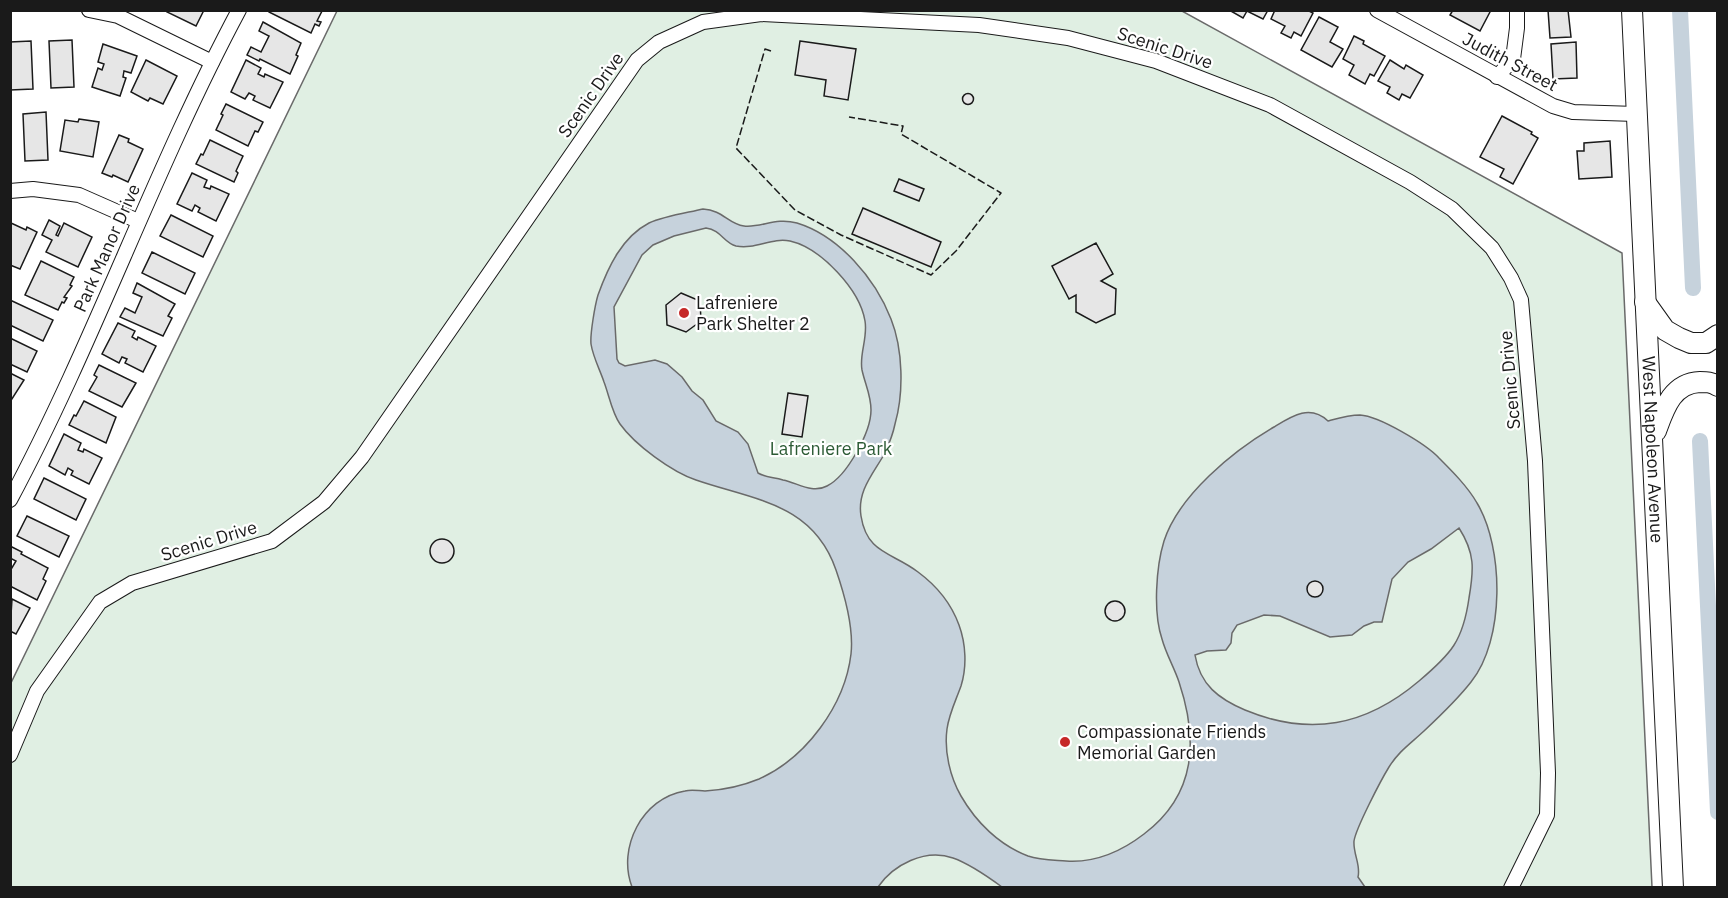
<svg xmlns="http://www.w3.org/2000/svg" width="1728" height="898" viewBox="0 0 1728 898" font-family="'IBM Plex Sans',sans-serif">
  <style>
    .green { fill: #e0efe3; stroke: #6a6a6a; stroke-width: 1.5 }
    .water { fill: #c6d2dc; stroke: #6a6a6a; stroke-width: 1.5; fill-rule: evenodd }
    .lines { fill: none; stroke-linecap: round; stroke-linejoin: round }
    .canal { stroke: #c6d2dc; stroke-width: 16 }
    .building { fill: #e6e6e6; stroke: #1a1a1a; stroke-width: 1.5 }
    .minor-casing { stroke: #1a1a1a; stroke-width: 16 }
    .secondary-casing { stroke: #1a1a1a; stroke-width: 22 }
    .minor { stroke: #fff; stroke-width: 14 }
    .secondary { stroke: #fff; stroke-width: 20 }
    .fence { stroke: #1a1a1a; stroke-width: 1.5; stroke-dasharray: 8 3; stroke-linecap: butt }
    .poi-dot { fill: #c62828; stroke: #fff; stroke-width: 2 }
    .labels { text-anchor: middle; stroke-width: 4.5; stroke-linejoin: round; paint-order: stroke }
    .street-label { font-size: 18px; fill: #1a1a1a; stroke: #fff }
    .poi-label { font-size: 18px; fill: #1a1a1a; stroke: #fff; text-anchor: start }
    .park-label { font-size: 18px; fill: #2b5a34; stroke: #fff }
  </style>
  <rect width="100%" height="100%" fill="#fff"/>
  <path class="green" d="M337,11H1182L1622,253L1652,887H11L10,685Z"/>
  <path class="water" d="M703,209C723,210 728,224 744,226C762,228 775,217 797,223C839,236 875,278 891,319C903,349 904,393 895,424C893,434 889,444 885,453C873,474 857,491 861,516C867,554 892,552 918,572C937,586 951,603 959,625C966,644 967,667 961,686C956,700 949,714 947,729C944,751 950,777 961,796C976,822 999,845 1028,856C1040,860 1054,860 1066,861C1095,863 1122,851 1144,834C1197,794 1198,739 1179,682C1174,667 1166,654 1162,639C1153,613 1156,567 1164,541C1179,495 1233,451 1274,427C1292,416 1310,404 1328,421C1339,418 1349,415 1360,415C1379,416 1426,444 1439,458C1452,471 1468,487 1477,503C1504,548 1505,640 1471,682C1457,700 1440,716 1424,731C1410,744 1399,751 1389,767C1381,780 1356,828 1354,841C1353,854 1361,865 1358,877L1365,887H1002C987,876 970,864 953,858C925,848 893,865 878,887H632C617,848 642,798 685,791C692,789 699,791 705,791C724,790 742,786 759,779C806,758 845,705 851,654C854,627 845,596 836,570C813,503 754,500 696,480C672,472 635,445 620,424C612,413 609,395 604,382C600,370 593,357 591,344C590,334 595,305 598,295C608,267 622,237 649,223C665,216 686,213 703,209ZM706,228C721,230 724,243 736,246C755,250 772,237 790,241C821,248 860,290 865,321C868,338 859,354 862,370C865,384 871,395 871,410C871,432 847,476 827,486C812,494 798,483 783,480C773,477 767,478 758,473L748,444L738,432L716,421L703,400L692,391L682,377L667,364L655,360L625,366L619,363L617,359L614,307L642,255L653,245L674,236ZM1459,528C1475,553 1474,569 1469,598C1463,641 1451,654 1419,681C1366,726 1310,737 1245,710C1219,699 1200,685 1195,655L1207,651L1226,650L1231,643L1232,633L1237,625L1264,615L1280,616L1330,637L1352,635L1364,626L1374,622H1382L1392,579L1408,562L1431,549Z"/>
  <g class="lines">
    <g class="canal">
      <path d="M1680,10L1693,288"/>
      <path d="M1700,441L1718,812"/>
    </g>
  </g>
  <g class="building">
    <path d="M168,10H204L196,26L167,12Z"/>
    <path d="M269,10H320L322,11L317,21L321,22L319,26L315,24L311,33L269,12Z"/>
    <path d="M1229,10H1268L1263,19L1247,11L1243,18Z"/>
    <path d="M1275,10H1307L1313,13L1301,36L1294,32L1291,38L1281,33L1285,26L1271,19Z"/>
    <path d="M1453,10H1491L1480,31L1450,15Z"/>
    <path d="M1548,10H1568L1571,37L1550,38Z"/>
    <path d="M1319,17L1338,27L1330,42L1343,49L1332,67L1301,50Z"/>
    <path d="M263,22L301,43L296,55L298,56L290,74L260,59L259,61L247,55L251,47L261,52L269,36L259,31Z"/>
    <path d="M1354,36L1364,41L1363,44L1385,56L1374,76L1370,74L1365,84L1349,75L1354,65L1343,59Z"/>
    <path d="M72,40L74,87L51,88L49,41Z"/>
    <path d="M31,41L33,89L10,90V42Z"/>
    <path d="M800,41L856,49L848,100L824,96L826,80L795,75Z"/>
    <path d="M1576,42L1577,78L1553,79L1551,44Z"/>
    <path d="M103,44L137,56L131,73L124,71L123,77L126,78L120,96L92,87L98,68L102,70L104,64L98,62Z"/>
    <path d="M146,60L177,76L163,104L150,98L148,101L131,92Z"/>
    <path d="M246,60L261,68L258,74L264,77L265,74L283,82L270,108L253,100L255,96L249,93L245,99L231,92Z"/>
    <path d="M1390,60L1404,69L1406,65L1423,75L1410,98L1402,94L1399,100L1387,93L1390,87L1378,81Z"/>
    <circle cx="968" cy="99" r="5.5"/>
    <path d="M226,104L263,122L258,132L255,131L248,146L216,130L223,115L221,114Z"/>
    <path d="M46,112L48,160L25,161L23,114Z"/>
    <path d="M1502,116L1532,132L1531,134L1538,138L1513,184L1500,177L1504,169L1480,157Z"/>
    <path d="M79,119L99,122L93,157L60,151L65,120L78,122Z"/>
    <path d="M119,135L129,139L128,142L143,149L128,182L113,175L112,177L102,173Z"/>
    <path d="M210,140L243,156L236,171L238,173L234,182L196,164L201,154L203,155Z"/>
    <path d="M1610,141L1612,177L1579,179L1577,151H1584V143Z"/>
    <path d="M192,173L207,180L204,187L210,189L211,186L229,194L216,221L198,212L200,208L195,205L192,211L177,204Z"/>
    <path d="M899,179L924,189L919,201L894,191Z"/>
    <path d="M863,208L941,242L931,267L852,234Z"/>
    <path d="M171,215L213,236L203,257L160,236Z"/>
    <path d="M49,220L60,226L56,235L58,236L64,223L92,237L78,267L46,252L52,240L42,235Z"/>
    <path d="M11,223L26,230L27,227L37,232L20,269L10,265Z"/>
    <path d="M1096,243L1113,274L1101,281L1116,289L1115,314L1096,323L1076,312V295L1069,299L1052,266Z"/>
    <path d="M152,252L195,273L185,294L142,273Z"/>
    <path d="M41,261L74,277L70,285L72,286L64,297L67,298L64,303L62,302L58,310L25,295Z"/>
    <path d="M137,283L175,304L168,316L172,318L163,336L120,317L125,308L135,313L142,297L133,293Z"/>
    <path d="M681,293L700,301L701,321L686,332L667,325L666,305Z"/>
    <path d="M10,300L53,320L43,341L10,325Z"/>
    <path d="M118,323L135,331L132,337L137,340L138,337L156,346L143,372L125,363L127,359L122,357L119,363L102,354Z"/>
    <path d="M10,338L37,351L27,372L10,364Z"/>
    <path d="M99,365L136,383L122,407L89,391L97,377L94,375Z"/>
    <path d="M10,373L24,380L10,402Z"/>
    <path d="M788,393L808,396L802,437L782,434Z"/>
    <path d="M84,401L116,417L106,443L69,425L74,415L76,416Z"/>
    <path d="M64,434L81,443L78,450L83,452L84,449L102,458L89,484L71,475L73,471L68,468L65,475L49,466Z"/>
    <path d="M44,478L86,499L76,520L34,499Z"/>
    <path d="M27,516L69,536L59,557L17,536Z"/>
    <circle cx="442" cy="551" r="12"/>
    <path d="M10,546L22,552L21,554L48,568L43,579L46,581L37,600L10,586V571L16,561L10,558Z"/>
    <circle cx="1315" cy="589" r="8"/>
    <path d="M12,599L30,608L16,634L10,631Z"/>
    <circle cx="1115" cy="611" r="10"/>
  </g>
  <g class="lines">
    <defs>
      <g id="minor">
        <path d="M89,10L118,16L212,62"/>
        <path d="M1377,10L1553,106L1573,112L1636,114"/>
        <path d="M1497,77L1513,59L1517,28V10"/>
        <path d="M10,191L33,189L79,195L138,221"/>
        <path d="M10,500C95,341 154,169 239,10"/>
        <path d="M10,755L37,691L100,602L132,583L272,541L324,502L362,457L637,60L659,42L703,22L761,14L979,25L1068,38L1156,61L1270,105L1410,182L1452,209L1492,248L1511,278L1521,300L1535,461L1548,773L1547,815L1511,888"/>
      </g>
      <g id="secondary">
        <path id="s1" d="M1632,10L1673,888"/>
        <path d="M1645,302L1665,330L1679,338L1691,343H1706L1718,335"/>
        <path d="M1656,431C1664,409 1672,383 1700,382C1707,382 1711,382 1718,386"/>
      </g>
    </defs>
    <use href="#minor" class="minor-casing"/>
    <use href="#secondary" class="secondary-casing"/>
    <use href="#minor" class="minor"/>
    <use href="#secondary" class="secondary"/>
    <path class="fence" d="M771,51L765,49L736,148L795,210L841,235L931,275L956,251L1001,193L901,134L903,126L849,117"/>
  </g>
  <g class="poi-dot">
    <circle cx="684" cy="313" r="6"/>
    <circle cx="1065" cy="742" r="6"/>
  </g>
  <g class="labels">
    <g class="street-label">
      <text transform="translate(1165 48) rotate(18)" y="6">Scenic Drive</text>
      <text transform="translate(1510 62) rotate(28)" y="6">Judith Street</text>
      <text transform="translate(591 95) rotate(-55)" y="6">Scenic Drive</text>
      <text transform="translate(107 248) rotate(-66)" y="6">Park Manor Drive</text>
      <text transform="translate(1510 380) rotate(-95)" y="6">Scenic Drive</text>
      <text dy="6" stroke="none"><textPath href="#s1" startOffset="440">West Napoleon Avenue</textPath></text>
      <text transform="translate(209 541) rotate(-17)" y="6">Scenic Drive</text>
    </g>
    <g class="poi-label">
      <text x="696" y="309">Lafreniere<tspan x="696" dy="21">Park Shelter 2</tspan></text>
      <text x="1077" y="738">Compassionate Friends<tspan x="1077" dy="21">Memorial Garden</tspan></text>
    </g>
    <g class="park-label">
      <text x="831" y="455">Lafreniere Park</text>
    </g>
  </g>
  <rect width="1728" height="898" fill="none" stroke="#1a1a1a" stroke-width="24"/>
</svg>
